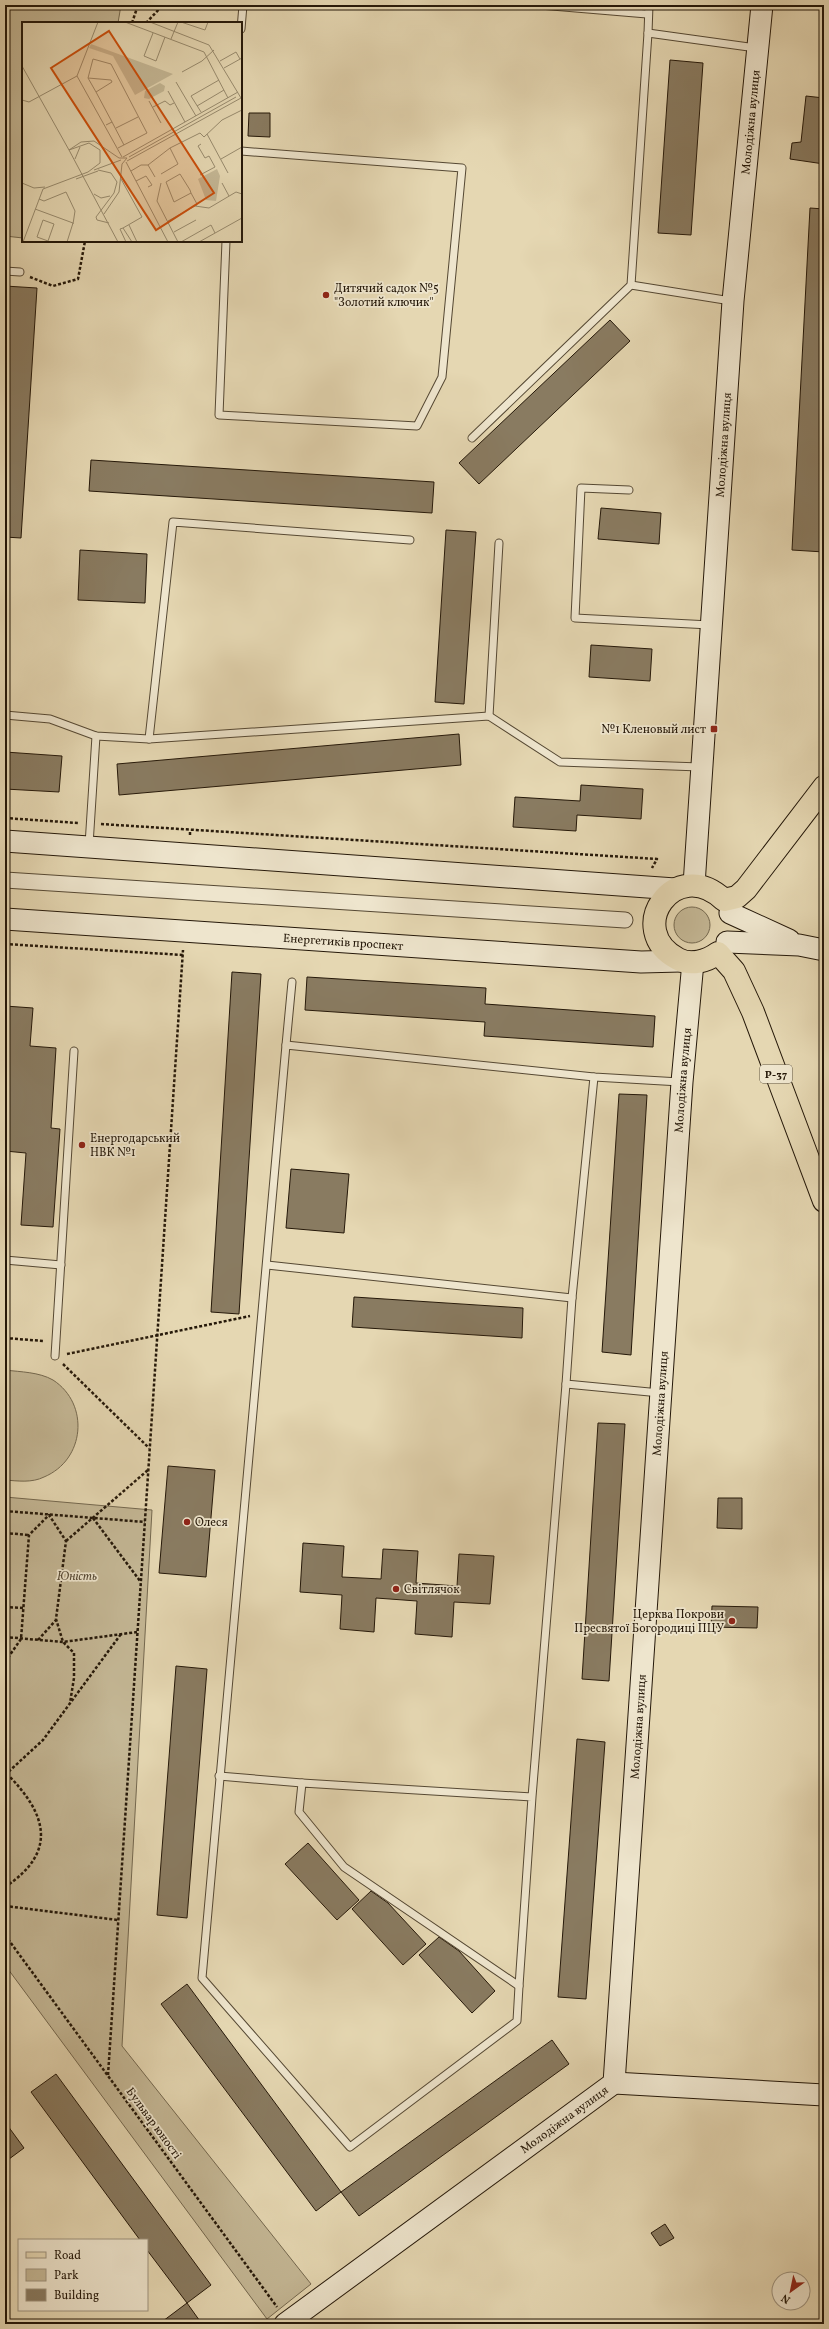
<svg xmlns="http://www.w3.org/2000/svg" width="829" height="2329" viewBox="0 0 829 2329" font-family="Vollkorn,serif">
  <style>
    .green { fill: #c4b795; stroke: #74684f }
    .building { fill: #897b61; stroke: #251809 }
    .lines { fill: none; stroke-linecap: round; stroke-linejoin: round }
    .lane-casing { stroke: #554833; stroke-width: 9 }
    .street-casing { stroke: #554833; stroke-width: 17 }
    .secondary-casing { stroke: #251809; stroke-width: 23 }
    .primary-casing { stroke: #251809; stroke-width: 24 }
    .path { stroke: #251809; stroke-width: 2.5; stroke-dasharray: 3 2; stroke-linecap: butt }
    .lane { stroke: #eee5cd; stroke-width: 7 }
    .street { stroke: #eee5cd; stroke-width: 15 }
    .secondary { stroke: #eee5cd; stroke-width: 21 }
    .primary { stroke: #e5d7b2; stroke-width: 22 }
    .poi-dot { fill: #8f2418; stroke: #eee5cd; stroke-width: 1.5 }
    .labels { text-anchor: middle; stroke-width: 3.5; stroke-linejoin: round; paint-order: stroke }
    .shield { fill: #eee5cd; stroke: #615644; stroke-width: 1 }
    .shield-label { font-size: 11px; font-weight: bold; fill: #251809 }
    .street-label { font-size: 12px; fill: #251809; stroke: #eee5cd }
    .poi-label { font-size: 12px; fill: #251809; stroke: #eee5cd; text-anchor: start }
    .park-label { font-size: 12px; font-style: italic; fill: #554833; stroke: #eee5cd }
    .inset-road { fill: none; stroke: #988b6e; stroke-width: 1 }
    .view { fill: #cb4f0c; fill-opacity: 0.15; stroke: #cb4f0c; stroke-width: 2 }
    .inset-edge { fill: none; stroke: #251809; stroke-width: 2 }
  </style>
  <rect width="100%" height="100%" fill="#e5d7b2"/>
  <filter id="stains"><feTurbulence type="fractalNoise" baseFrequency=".005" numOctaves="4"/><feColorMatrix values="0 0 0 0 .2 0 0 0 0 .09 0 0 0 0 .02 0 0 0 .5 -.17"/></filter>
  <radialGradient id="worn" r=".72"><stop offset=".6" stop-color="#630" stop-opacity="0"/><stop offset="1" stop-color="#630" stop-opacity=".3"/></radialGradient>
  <g class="green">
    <path d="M5,5H121L118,23H23V238L5,236Z"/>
    <circle cx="692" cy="925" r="18"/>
    <path d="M5,1370C21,1372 39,1372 53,1380C90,1404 85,1460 44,1477C32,1483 18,1481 5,1480Z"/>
    <path d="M5,1497L152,1510L122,2046L311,2284L267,2319L5,1965Z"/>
  </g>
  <g class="building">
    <path d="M670,60L703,63L691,235L658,233Z"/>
    <path d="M806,96L824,98V164L790,159L792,143L801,142Z"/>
    <path d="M249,113H270V137L248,136Z"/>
    <path d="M810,208L824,209V552L792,550Z"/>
    <path d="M5,286L37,288L21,538L5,537Z"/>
    <path d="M610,320L630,341L479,484L459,463Z"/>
    <path d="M91,460L434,482L432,513L89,491Z"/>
    <path d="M601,508L661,513L659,544L598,539Z"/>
    <path d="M446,530L476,532L464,704L435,702Z"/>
    <path d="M80,550L147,554L145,603L78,600Z"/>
    <path d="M591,645L652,649L650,681L589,677Z"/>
    <path d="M459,734L461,765L119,795L117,764Z"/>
    <path d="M5,752L62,756L59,792L5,789Z"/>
    <path d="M581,785L643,789L641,819L577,815L576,831L513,827L515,797L580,801Z"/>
    <path d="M232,972L261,974L239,1314L211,1312Z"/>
    <path d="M307,977L486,988L485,1004L655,1016L653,1047L484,1036L485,1022L305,1010Z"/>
    <path d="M5,1006L33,1008L30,1046L56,1048L51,1128L60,1129L53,1227L21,1225L26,1153L5,1151Z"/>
    <path d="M619,1094L647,1095L631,1355L602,1352Z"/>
    <path d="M291,1169L349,1174L344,1233L286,1228Z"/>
    <path d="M354,1297L523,1308L522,1338L352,1327Z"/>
    <path d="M598,1423L625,1424L609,1681L582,1679Z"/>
    <path d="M168,1466L215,1470L206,1577L159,1573Z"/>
    <path d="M718,1498H742V1529L717,1528Z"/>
    <path d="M303,1543L344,1546L342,1577L381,1579L383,1549L418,1551L416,1583L457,1586L459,1554L494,1556L490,1604L454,1602L452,1637L415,1634L417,1601L376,1598L374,1632L340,1629L342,1595L300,1592Z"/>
    <path d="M712,1606L758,1607L757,1628L711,1627Z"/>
    <path d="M176,1666L207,1669L187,1918L157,1915Z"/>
    <path d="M577,1739L605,1742L586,1999L558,1997Z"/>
    <path d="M308,1843L359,1900L337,1920L285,1864Z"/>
    <path d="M371,1891L388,1903L426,1944L403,1965L352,1909Z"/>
    <path d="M439,1937L459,1951L495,1991L472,2013L419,1955Z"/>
    <path d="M187,1984L341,2192L316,2211L161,2004Z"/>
    <path d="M552,2040L569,2064L359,2216L341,2192Z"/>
    <path d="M56,2074L211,2285L187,2303L147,2250V2240H140L31,2092Z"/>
    <path d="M5,2122L24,2148L5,2162Z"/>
    <path d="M665,2224L674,2238L660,2246L651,2233Z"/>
    <path d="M187,2303L202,2324H159Z"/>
  </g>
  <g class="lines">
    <defs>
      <g id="lane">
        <path d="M540,5L647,14"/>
        <path d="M241,29L243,5"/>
        <path d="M648,33L756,48"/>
        <path d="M226,241L219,415L417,426L442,377L462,168L241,151"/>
        <path d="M5,271L20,272"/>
        <path d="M631,285L731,301"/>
        <path d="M472,438L631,285L648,33L649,5"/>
        <path d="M629,490L581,488L575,618L710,625"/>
        <path d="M5,715L50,719L96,736L149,739L489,716L560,762L700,767"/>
        <path d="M489,716L499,543"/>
        <path d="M149,739L173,522L410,540"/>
        <path d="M89,845L96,736"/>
        <path d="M286,1045L292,982"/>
        <path d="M594,1077L572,1298L566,1384L660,1393"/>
        <path d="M5,1260L61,1265"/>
        <path d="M267,1265L572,1298"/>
        <path d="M55,1356L74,1051"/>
        <path d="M219,1776L302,1783"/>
        <path d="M532,1797L519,1986L344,1867L299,1812L302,1783L532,1797L566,1384"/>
        <path d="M519,1986L517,2021L350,2147L202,1978L286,1045L594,1077L680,1082"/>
      </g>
      <path id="street" d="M5,880L625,920"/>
      <g id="secondary">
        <path d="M5,841L675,889"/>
        <path id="s1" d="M694,885L733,301L762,5"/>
        <path d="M730,913L789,940"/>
        <path id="s2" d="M5,919L641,962L681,961"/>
        <path d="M727,942L799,945L824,950"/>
        <path d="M614,2083L824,2095"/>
        <path id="s3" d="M285,2324L614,2083L682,1082L693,962"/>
      </g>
      <path id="primary" d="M824,787L746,889L737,897L724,900C675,854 623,930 678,959C691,966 707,961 718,953L734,971L753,1012L824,1201"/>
    </defs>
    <use href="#lane" class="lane-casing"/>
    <use href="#street" class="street-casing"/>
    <use href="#secondary" class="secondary-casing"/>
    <use href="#primary" class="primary-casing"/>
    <g class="path">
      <path d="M132,23L138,5"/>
      <path d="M146,23L163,5"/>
      <path d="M30,277L53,286L78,279L85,241"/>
      <path d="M5,818L78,823"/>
      <path d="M101,824L657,859L652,868"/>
      <path d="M190,835V830"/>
      <path d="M5,944L183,955"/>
      <path d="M5,1338L44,1341"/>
      <path d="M67,1354L250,1316"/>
      <path d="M63,1364L149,1448"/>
      <path d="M5,1511L145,1522"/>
      <path d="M93,1518L140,1581"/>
      <path d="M5,1533L29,1535"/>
      <path d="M66,1541L148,1470"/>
      <path d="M5,1607L23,1608"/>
      <path d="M5,1637L63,1642L137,1632"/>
      <path d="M38,1640L56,1620"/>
      <path d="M5,1662L21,1639L29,1535L49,1515L66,1541L56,1619L63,1642L74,1653V1678L70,1703"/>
      <path d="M5,1775L43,1740L121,1634"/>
      <path d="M5,1887C58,1852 47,1814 7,1774"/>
      <path d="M5,1906L118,1920"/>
      <path d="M5,1935L277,2307"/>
      <path d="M108,2075L183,950"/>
    </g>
    <use href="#lane" class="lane"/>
    <use href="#street" class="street"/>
    <use href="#secondary" class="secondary"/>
    <use href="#primary" class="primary"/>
  </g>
  <g class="poi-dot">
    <circle cx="326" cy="295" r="4"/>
    <rect x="710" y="725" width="8" height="8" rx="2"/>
    <circle cx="82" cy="1145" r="4"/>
    <circle cx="187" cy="1522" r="4"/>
    <circle cx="396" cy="1589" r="4"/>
    <circle cx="732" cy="1621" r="4"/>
  </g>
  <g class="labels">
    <rect class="shield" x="760" y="1065" width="32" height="18" rx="3"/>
    <g class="shield-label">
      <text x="776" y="1078">Р-37</text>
    </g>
    <g class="street-label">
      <text dy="4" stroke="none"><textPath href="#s1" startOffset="765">Молодіжна вулиця</textPath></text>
      <text dy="4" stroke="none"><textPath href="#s1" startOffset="441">Молодіжна вулиця</textPath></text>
      <text dy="4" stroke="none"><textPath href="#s2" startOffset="339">Енергетиків проспект</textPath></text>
      <text dy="4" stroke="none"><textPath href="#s3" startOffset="1413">Молодіжна вулиця</textPath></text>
      <text dy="4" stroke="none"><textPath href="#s3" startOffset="1089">Молодіжна вулиця</textPath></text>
      <text dy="4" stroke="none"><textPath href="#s3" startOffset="765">Молодіжна вулиця</textPath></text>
      <text dy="4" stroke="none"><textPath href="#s3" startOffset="346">Молодіжна вулиця</textPath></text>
      <text transform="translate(154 2123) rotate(54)" y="4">Бульвар юності</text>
    </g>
    <g class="poi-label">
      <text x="334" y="292">Дитячий садок №5<tspan x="334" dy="14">"Золотий ключик"</tspan></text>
      <text x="706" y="733" text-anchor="end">№1 Кленовый лист</text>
      <text x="90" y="1142">Енергодарський<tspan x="90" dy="14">НВК №1</tspan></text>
      <text x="195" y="1526">Олеся</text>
      <text x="404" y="1593">Світлячок</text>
      <text x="724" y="1618" text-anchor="end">Церква Покрови<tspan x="724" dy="14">Пресвятої Богородиці ПЦУ</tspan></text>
    </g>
    <g class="park-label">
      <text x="77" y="1580">Юність</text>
    </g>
  </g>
  <g transform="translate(22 22)">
    <rect width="220" height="220" fill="#e5d7b2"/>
    <path d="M69,22L151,52L113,73L91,34L67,26ZM138,61L143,64L142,69L127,77L122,76L123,69ZM195,147L198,154L194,179L184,178L176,157Z" fill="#c4b795"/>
    <path class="inset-road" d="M76,0L55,54L100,135M103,0L182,30L206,76M128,0L187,23L219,76M159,0L183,8L186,0M131,11L122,34L134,39L143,15M149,17L156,0M198,39L214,30L218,37M0,44L47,128L67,121L78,128V141L66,150M202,46L220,36M160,50L180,39L192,28M66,56L71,37L89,42L125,111L96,126M154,60L174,94M146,69L163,100M74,70L66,56L89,58L90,60L74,70L90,100M0,78L7,80L55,54M127,79L139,101M175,84L202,68M131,85L143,79L148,83L152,81M179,90L169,74L197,58M84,103L90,100L102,123M94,106L116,95M185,112L206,151M101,135L216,70M107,135L214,75M53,137L58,125M199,137L220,125M105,139L219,76M104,140L146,220M126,143L133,155M72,148L99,138M76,148L89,151L95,160L92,171L74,195L75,198L87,201M109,149L119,143H126L148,126L178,111L182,115L200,98L220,88M139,152L156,142L148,126M178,153L193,145L187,134L183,136L176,124L179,122M54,157L76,149M99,157L120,195L101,206L110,220M114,159L124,154L130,163L126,165M0,161L12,166L23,165M139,161L135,179L156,220M200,161L207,174M169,171L152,180L144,160L158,152L168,168L169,171L175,182L174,184M72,172L79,176L88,174M17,177L22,179L44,170L53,189L51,202M13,187L51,201L45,220M82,192L97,170L100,142L105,136H97L72,119L59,120L47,128L96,220M146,199L173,184L187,186L214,170L220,172M107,203L115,220M101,206L98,207L104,220M152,210L174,198M1,220L21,167L66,150M26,220V219L32,202L21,198L15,215L26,219L27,220M159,220L189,203L193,211M177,220L220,196"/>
    <path class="view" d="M87,9L192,171L134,208L29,46Z"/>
    <rect width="220" height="220" class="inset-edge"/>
  </g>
  <rect width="829" height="2329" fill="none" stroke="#e5d7b2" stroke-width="20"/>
  <rect x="6" y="6" width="817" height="2317" fill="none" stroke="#251809" stroke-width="2"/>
  <rect x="10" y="10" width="809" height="2309" fill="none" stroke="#251809"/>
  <rect x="18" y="2239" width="130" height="72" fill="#eee5cd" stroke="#9e937f"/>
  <rect x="26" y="2252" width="20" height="6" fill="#e5d7b2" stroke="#9e937f"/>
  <text x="54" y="2259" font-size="12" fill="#251809">Road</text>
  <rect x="26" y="2269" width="20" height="12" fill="#c4b795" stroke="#9e937f"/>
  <text x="54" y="2279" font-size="12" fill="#251809">Park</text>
  <rect x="26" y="2289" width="20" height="12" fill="#897b61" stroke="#9e937f"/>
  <text x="54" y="2299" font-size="12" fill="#251809">Building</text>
  <g transform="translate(791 2291) rotate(213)"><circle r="19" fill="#eee5cd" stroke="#9e937f"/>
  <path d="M0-3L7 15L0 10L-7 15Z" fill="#8f2418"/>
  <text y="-6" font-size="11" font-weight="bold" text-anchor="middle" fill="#251809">N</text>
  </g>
  <rect width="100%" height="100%" filter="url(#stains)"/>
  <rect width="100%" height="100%" fill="url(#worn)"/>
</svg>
